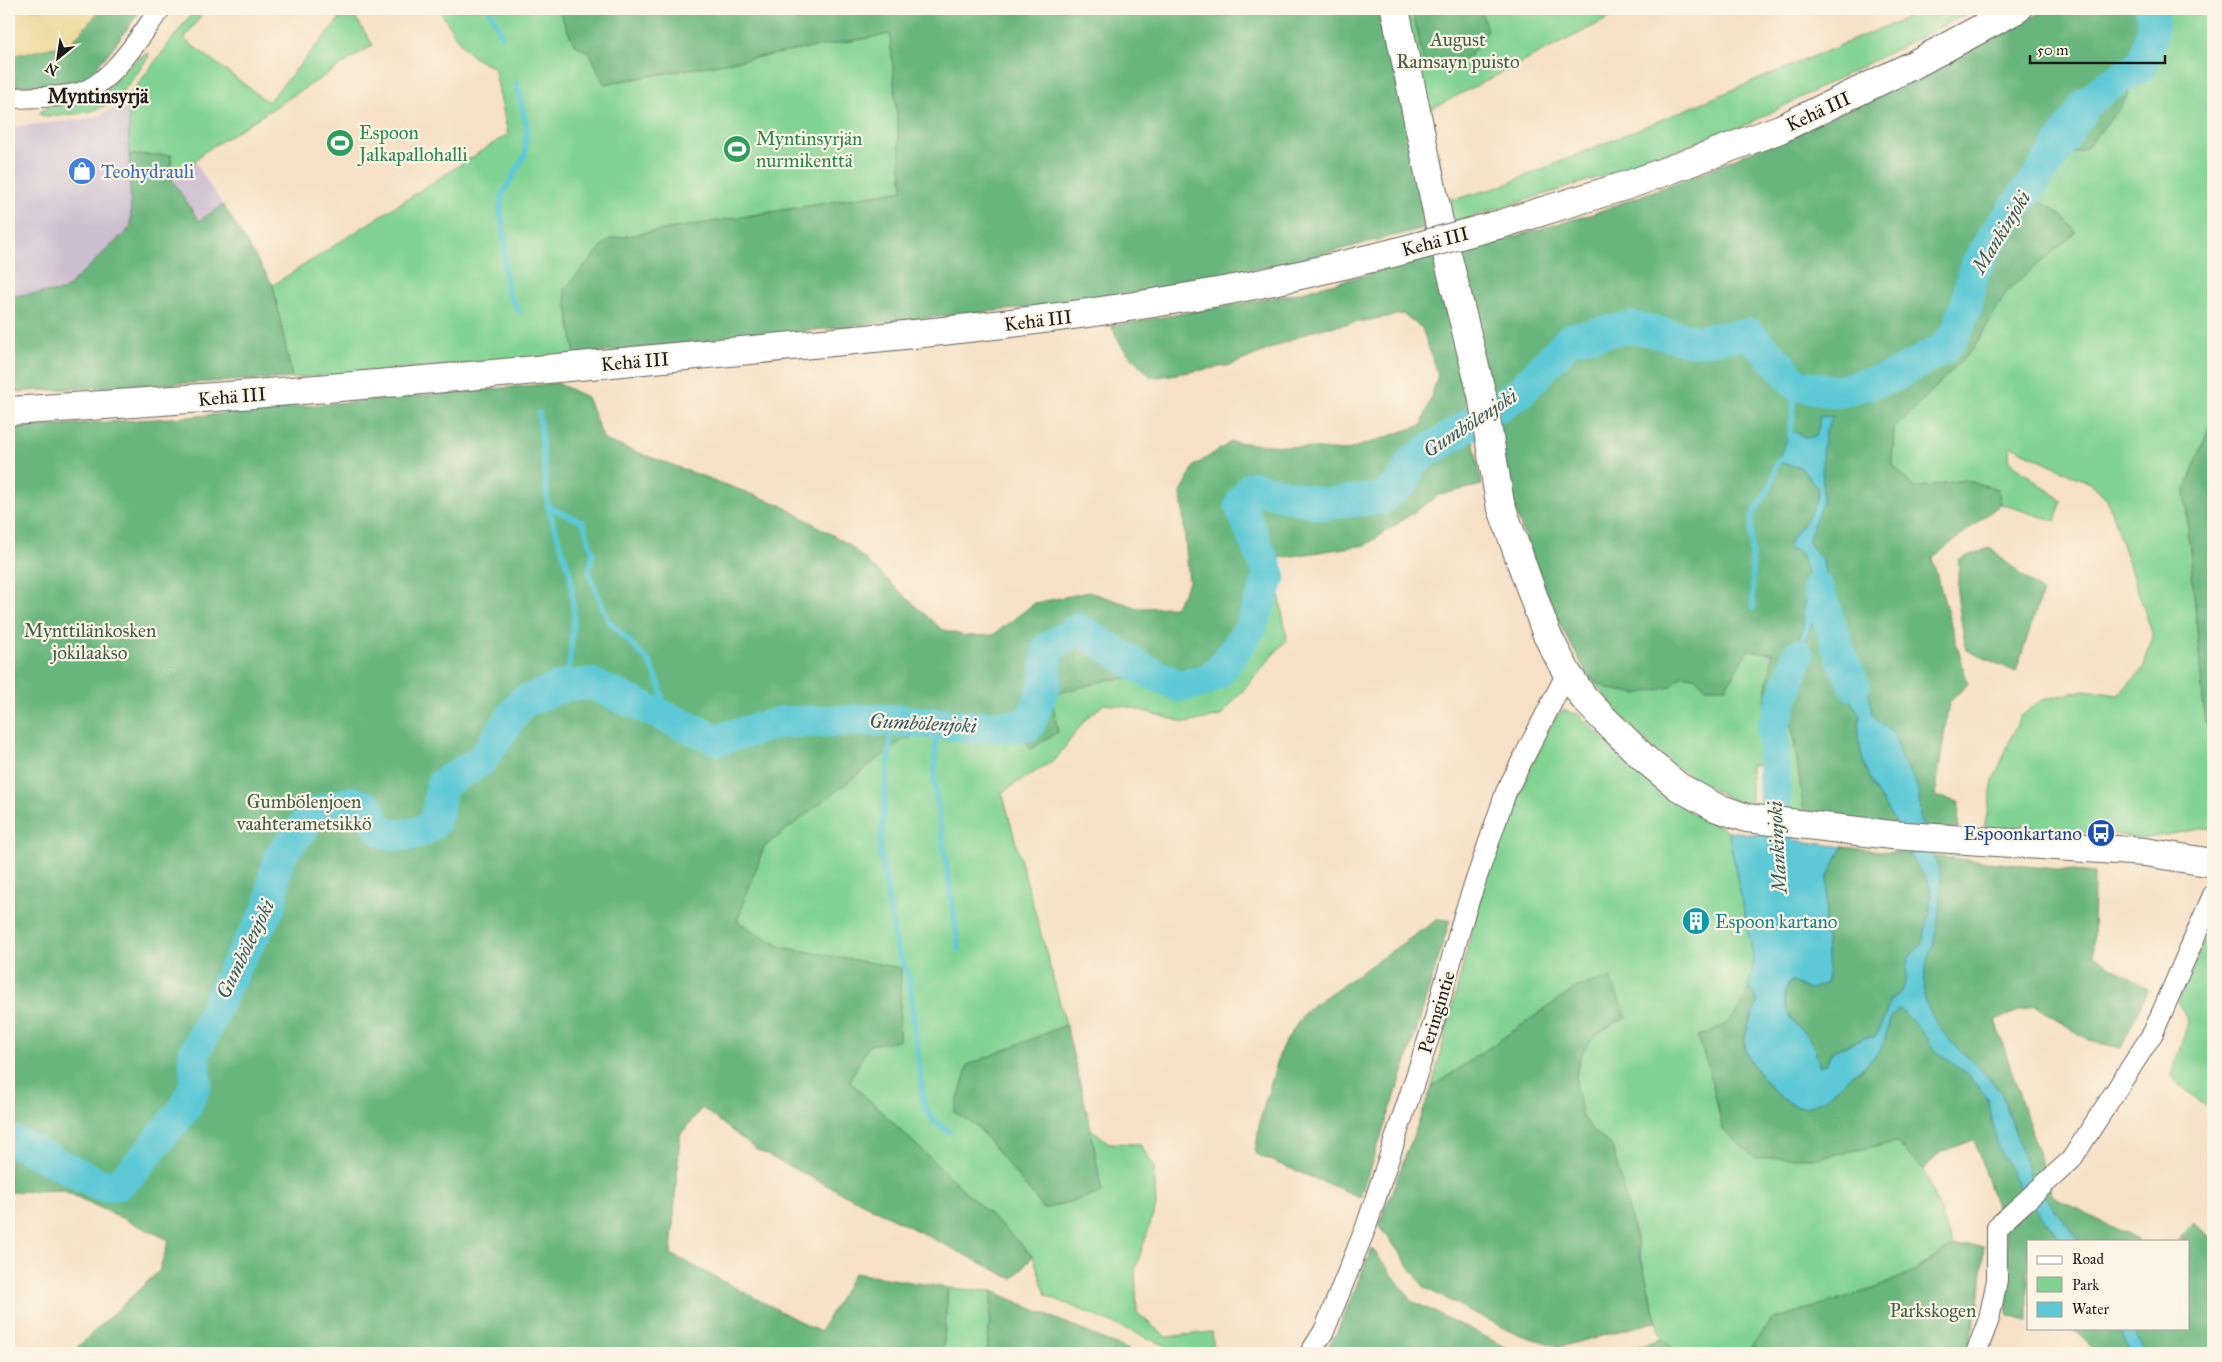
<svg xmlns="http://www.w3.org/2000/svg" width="2222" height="1362" viewBox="0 0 2222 1362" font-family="'IM FELL Great Primer',serif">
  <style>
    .industrial { fill: #cebed2 }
    .green { fill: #81d393; stroke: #4e7858 }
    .forest { fill: #68b57d; stroke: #42684c }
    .sand { fill: #eeda9e; stroke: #857b5d }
    .water { fill: #5dc9d6; stroke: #3c7279 }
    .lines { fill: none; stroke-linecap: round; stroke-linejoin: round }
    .stream { stroke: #5dc9d6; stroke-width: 5.5 }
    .river { stroke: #5dc9d6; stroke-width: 32 }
    .street-casing { stroke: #686158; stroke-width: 22 }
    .secondary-casing { stroke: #686158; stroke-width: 30 }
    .highway-casing { stroke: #686158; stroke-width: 30 }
    .street { stroke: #fff; stroke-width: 20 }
    .secondary { stroke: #fff; stroke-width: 28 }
    .highway { stroke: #fff; stroke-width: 28 }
    .highway-bridge-casing { stroke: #686158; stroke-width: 30; stroke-linecap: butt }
    .highway-bridge { stroke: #fff; stroke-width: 28 }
    .labels { text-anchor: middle; stroke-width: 4.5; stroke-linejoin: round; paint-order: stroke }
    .park-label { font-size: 19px; fill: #3f5c46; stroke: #fcf5e5 }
    .street-label { font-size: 19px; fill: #1c1c1c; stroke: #fcf5e5 }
    .leisure-label { font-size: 19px; fill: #27864d; stroke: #fcf5e5; text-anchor: start }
    .shop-label { font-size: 19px; fill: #366cbe; stroke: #fcf5e5; text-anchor: start }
    .transit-label { font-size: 19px; fill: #164399; stroke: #fcf5e5; text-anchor: end }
    .culture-label { font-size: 19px; fill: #0d838f; stroke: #fcf5e5; text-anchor: start }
    .neighbourhood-label { font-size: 20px; font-weight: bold; fill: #1c1c1c; stroke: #fcf5e5 }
    .water-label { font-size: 20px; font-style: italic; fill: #33595d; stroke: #fcf5e5 }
  </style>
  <rect width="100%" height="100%" fill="#fcf5e5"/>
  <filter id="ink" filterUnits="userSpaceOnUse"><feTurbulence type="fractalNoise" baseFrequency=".02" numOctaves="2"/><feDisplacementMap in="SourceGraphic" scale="10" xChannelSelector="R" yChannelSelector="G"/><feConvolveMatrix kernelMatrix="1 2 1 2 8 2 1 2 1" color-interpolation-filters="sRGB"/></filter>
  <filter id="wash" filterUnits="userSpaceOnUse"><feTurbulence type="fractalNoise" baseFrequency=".0096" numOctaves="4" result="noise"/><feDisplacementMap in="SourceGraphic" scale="20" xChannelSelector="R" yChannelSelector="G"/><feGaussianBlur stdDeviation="1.12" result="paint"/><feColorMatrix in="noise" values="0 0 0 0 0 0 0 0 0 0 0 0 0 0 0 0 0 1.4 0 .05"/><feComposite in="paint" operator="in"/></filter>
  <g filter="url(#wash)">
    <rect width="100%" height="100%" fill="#f6e0c6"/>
    <g class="industrial">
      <path d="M129,96L131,227L62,292L9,296V127L94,118L112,110Z"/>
      <path d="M195,162L223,205L199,221L171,178Z"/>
    </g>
    <g class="green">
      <path d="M195,9H206L184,39L268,102L348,9H350L373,45L201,154L195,162L171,178V155H129V96Z"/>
      <path d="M439,9H558L574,44L590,53L604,84L890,34L903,190L609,239L575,355L292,378L273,285L508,134L494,67C463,58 456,35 439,9Z"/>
      <path d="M1406,9H1627L1427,111Z"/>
      <path d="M1913,9H1976L1748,124L1600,177L1449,224L1444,198L1456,199L1499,187L1906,18Z"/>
      <path d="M2165,9H2213V417L2185,491L2205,722L2213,727V827L2142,839L2097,831L2048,838L2037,829L2024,825L2002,836L1983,835L1993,781L2020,717L2041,700L2085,690L2118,695L2143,669L2153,636L2107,499L2092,484L2011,446L2008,460L2062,501L2055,521L2001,504L1998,489L1964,480L1914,488L1892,464L1894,429L1973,349L2007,291L2076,232L2060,214L2033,196L2053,163L2087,147L2123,104L2134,79L2152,65L2164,35Z"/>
      <path d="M148,53L149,56C134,78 116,106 88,112C74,115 59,115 45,116L39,114C49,100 76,107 91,100C113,89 126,62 148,53Z"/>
      <path d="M584,434L971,721L1012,723L1058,732L1051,695L1111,679L1175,676L1229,646L1260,589L1273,559L1287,639L1221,716L1186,723L1129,707L1104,704L1085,720L1056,759L1002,792L1066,1025L968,1065L977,1126L1044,1209L1102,1193L1091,1129L1109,1143L1140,1144L1154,1166L1156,1206L1135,1270L1137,1313L1166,1337L1212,1332L1214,1353H1188L1164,1345L1046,1295L1033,1256L849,1081L869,1045L901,968L781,947L737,921L764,846L786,829Z"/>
      <path d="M1748,650L1773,654L1765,701L1791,718L1805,819L1788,808V765H1751V808C1706,789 1662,761 1629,724C1615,709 1603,693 1589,677L1609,689L1671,687L1683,675L1696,678L1706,688Z"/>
      <path d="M1563,710L1578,714L1645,778L1688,811L1728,831L1755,961L1749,988L1735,1016L1718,1030L1698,1037L1709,1070L1817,1158L1896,1142L1924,1170L1953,1246L1914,1271L1876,1288L1771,1320L1747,1353H1679L1662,1339L1612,1146C1602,1138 1588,1128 1582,1116C1571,1093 1575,1057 1591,1038C1596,1033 1604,1029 1610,1024L1577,987L1432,1087L1484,882L1528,772L1548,731L1557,715Z"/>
      <path d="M2213,919V1113L2171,1077L2188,1022L2178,1001Z"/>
      <path d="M948,1288L992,1291L987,1353H943Z"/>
    </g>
    <g class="forest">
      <path d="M101,9H142L111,50L85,81L9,87V56L69,44Z"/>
      <path d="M558,9H1382L1428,227L1280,265L1082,302L575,355L564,289L609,239L903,190L890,34L604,84L590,53L574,44Z"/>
      <path d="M1412,9H1481L1487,31L1470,56L1425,68Z"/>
      <path d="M2048,9H2165L2164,35L2152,65L2134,79L2123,104L2087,147L2053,163L2033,196L2060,214L2076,232L2007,291L1973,349L1894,429L1892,464L1914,488L1964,480L1998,489L2001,504L1932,558L1968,684L1949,703L1935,796L1959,802L1958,829L1805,819L1791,718L1765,701L1773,653L1748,650L1726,687L1706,688L1696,678L1683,675L1671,687L1638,694L1609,689L1589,677L1559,623L1534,564L1508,489L1454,254L1592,214L1699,174L1888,92Z"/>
      <path d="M129,155H171V178L199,221L223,205L273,285L292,378L9,392V296L63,291L131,227Z"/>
      <path d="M1437,256L1482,485L1439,495L1366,545L1273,559L1260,589L1229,646L1205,669L1175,676L1111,679L1051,695L1058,732L1031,749L1012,723L961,720L901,741L764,847L737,921L781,947L901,968L899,1041L869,1045L849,1081L1033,1256L1013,1279L757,1150L702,1108L680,1135L671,1254L820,1332L854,1273L948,1288L943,1353H71L159,1271L169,1240L62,1190L9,1192V428L186,417L557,383L587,397L604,440L781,505L848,544L941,629L965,636L993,635L1035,603L1089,592L1139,608L1175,607L1189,582L1181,493L1194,466L1231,442L1345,451L1422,425L1438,375L1422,328L1403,314L1314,330L1232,365L1152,378L1123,348L1111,326L1294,294Z"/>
      <path d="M2213,417V727L2205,722L2185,491Z"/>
      <path d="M1990,548L2042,592L2016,672L1966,650L1957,594L1959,559Z"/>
      <path d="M1843,847L2094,873L2093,955L2148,989L2121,1048L2090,1041L2035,1005L1995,1020L2053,1197L2140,1241H2028V1320L2008,1315L2006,1238L1974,1140L1941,1152L1924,1170L1896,1142L1817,1158H1755L1723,1130L1709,1070L1698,1036C1731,1026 1735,1018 1749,988L1758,1002C1754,1012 1743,1033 1744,1043C1745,1064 1775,1092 1791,1105L1819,1102L1849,1077L1865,1067L1880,1037H1867L1833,1051L1826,1064L1820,1066C1816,1057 1814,1044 1808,1037C1804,1032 1798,1028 1794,1023C1785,1012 1780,992 1792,981L1802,987L1827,959L1825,921L1828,875Z"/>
      <path d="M1438,919L1450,920L1406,1064L1360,1197L1255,1154L1260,1120L1281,1049L1306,1010Z"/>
      <path d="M1610,977L1627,1018C1590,1032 1569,1057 1578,1097C1579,1103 1580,1111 1582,1116C1589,1128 1601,1138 1612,1146L1657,1321L1560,1347L1514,1333L1425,1288L1379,1225L1432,1087L1577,987Z"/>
      <path d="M1066,1025L1091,1129L1102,1193L1044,1209L977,1126L954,1112L968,1065Z"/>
      <path d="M2194,1222L2213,1239V1353H2098L2073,1329L2068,1328H2188V1241H2178Z"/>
      <path d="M1953,1246H1984L1979,1305L1966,1353H1747L1771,1320L1876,1288L1914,1271Z"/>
      <path d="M1372,1248L1412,1301L1518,1353H1324L1337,1332Z"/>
      <path d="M992,1291L1135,1353H1136H987Z"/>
      <path d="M1662,1339L1679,1353H1613Z"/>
    </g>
    <path class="sand" d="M20,9H101L70,44L9,56V20Z"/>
    <g class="water">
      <path d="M1833,416L1825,432L1822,455L1823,500L1808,541L1816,553L1823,560L1829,598L1845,634L1847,648L1855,668L1869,693L1872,714L1880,723L1894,732L1901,759L1916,783L1919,794L1920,819L1941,875L1939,916L1933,946L1925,969L1924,1000L1938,1026L1954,1045L1977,1065L2001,1092L2031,1178L2079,1241H2062L2020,1189L1997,1145L1988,1099L1969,1076L1934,1049L1924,1034L1900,1009C1887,1013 1888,1037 1881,1048C1872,1063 1857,1071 1844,1081C1836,1088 1829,1096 1820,1101C1792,1121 1766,1083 1752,1063C1737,1042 1750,1024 1758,1002L1749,988L1754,961L1728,831L1843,847L1828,876L1825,921L1828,976L1826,983L1808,990L1791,981C1780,992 1785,1012 1794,1023C1798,1028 1804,1032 1808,1037C1814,1044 1817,1057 1820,1066L1826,1064L1833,1051L1867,1037H1875L1886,1015L1889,1001L1902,992L1907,977L1906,968L1909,957L1922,943L1930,912L1931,892L1928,881L1914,862L1895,822L1873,787L1864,765L1858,737L1860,715C1844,688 1821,672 1838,640L1835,632L1818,616C1809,621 1796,672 1793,685C1789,698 1791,710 1786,723H1781L1780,720L1785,682L1803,626V605L1811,582C1803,573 1806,558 1798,550H1789L1788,545C1800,522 1814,519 1818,489L1802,468L1777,462L1791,430L1806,438L1815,436L1819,427V417Z"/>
      <path d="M2120,1328H2133L2145,1353H2130Z"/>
    </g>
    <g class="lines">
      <g class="stream">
        <path d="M489,9L502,36"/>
        <path d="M517,84L527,128L525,155L502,195L500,209L505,243L504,268L509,295L520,311"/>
        <path d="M539,413L548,507L570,573L574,617L567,685"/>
        <path d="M1790,438L1796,384"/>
        <path d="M548,507L583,522L593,553L589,573L608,620L650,663L660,686L666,717"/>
        <path d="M1753,608L1751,518L1771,485L1777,462L1783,457"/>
        <path d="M892,720L880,851L897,951L909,976L924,1106L934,1121L949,1131"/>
        <path d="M937,723L934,781L959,950"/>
      </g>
      <g class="river">
        <path d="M1818,588L1841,656L1854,685"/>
        <path d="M1781,881L1775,808L1773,727L1798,655"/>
        <path d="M9,1139L101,1185L118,1184L131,1173L185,1108L196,1083L194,1054L235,967L262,921L271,903L274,876L280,856L314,813L352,802L368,808C372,816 377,829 386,833C400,838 425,834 434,822C438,816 440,793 442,784L481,761L522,702L567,685L592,684L717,740L783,722L892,720L975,727L1029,725L1045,684L1048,648L1078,629L1145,670L1179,686L1202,682L1219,672L1251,627L1270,576L1240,505L1252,487L1322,504L1382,498L1404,481L1412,461L1520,392L1570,339L1631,327L1696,341L1749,334L1778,363L1796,384L1836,392L1890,378L1945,348L1958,329L1966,306L1974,270L1994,235L2046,166L2086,104L2106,87L2142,65L2151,37L2153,13L2151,9"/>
      </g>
    </g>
  </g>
  <g filter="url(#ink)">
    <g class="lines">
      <defs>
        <g id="street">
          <path d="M9,98C30,97 53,98 74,94C109,89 141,35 160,9"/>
          <path d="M1310,1353L1324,1331L1366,1227L1433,1025L1465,912L1506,792L1567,673"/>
          <path d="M1976,1353L1989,1319L1997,1280V1227L2071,1160L2153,1033L2213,895"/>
        </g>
        <path id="secondary" d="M1395,9L1439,222L1482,395L1500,503L1547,635L1567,673L1584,698L1604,719L1646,760L1679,787L1715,807L1747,818L1892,835L2145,852L2213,863"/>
        <g id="highway">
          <path d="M1501,224L1631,184L1780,129L1913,65L2017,9"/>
          <path d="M9,411C227,398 445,379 664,358C847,341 1030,326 1212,293C1271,283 1330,268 1389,254"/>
        </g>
      </defs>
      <use href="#street" class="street-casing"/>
      <use href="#secondary" class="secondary-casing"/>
      <use href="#highway" class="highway-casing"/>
      <use href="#street" class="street"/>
      <use href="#secondary" class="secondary"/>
      <use href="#highway" class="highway"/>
      <defs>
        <path id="highway-bridge" d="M1389,254L1501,224"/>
      </defs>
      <use href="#highway-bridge" class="highway-bridge-casing"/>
      <use href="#highway-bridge" class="highway-bridge"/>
    </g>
  </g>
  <defs>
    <symbol id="stadium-disc" viewBox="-11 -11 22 22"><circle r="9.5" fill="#2e9e5b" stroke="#fcf5e5"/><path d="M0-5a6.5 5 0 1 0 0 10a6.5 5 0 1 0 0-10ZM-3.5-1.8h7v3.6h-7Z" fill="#fff"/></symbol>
    <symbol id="shop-disc" viewBox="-11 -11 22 22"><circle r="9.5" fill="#3f7fe0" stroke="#fcf5e5"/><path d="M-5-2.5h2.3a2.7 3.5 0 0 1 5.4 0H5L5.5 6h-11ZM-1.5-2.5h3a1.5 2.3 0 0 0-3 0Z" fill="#fff"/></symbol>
    <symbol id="bus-disc" viewBox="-11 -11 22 22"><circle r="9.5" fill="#1a4fb4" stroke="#fcf5e5"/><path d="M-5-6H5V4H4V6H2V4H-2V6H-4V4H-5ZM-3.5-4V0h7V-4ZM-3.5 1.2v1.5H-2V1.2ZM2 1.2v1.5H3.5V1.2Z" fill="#fff"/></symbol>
    <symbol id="building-disc" viewBox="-11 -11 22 22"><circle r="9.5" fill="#0f9aa8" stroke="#fcf5e5"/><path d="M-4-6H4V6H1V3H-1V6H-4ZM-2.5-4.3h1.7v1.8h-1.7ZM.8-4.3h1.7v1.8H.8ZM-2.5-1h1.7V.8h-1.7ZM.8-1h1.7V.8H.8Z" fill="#fff"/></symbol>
  </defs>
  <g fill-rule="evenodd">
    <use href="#stadium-disc" x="324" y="127" width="32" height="32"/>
    <use href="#stadium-disc" x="721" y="133" width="32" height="32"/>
    <use href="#shop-disc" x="66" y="155" width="32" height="32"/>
    <use href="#bus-disc" x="2085" y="817" width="32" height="32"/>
    <use href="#building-disc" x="1680" y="905" width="32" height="32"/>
  </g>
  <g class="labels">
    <g class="park-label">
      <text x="1458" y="46">August<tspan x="1458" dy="22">Ramsayn puisto</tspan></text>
      <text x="90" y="637">Mynttilänkosken<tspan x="90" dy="22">jokilaakso</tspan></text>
      <text x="304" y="808">Gumbölenjoen<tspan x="304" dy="22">vaahterametsikkö</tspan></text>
      <text x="1933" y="1317">Parkskogen</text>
    </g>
    <g class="street-label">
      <text transform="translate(1818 111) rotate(-25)" y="7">Kehä III</text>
      <text transform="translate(1435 241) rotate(-15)" y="7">Kehä III</text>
      <text transform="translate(1038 320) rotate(-7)" y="7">Kehä III</text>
      <text transform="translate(635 361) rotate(-5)" y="7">Kehä III</text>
      <text transform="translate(232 396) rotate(-5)" y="7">Kehä III</text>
      <text transform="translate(1436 1012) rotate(-73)" y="7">Peringintie</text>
    </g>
    <g class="leisure-label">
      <text x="359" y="139">Espoon<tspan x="359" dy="22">Jalkapallohalli</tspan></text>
      <text x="756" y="145">Myntinsyrjän<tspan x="756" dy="22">nurmikenttä</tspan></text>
    </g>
    <g class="shop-label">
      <text x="101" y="178">Teohydrauli</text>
    </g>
    <g class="transit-label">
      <text x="2082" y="840">Espoonkartano</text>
    </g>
    <g class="culture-label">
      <text x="1715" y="928">Espoon kartano</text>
    </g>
    <g class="neighbourhood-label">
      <text x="98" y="103">Myntinsyrjä</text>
    </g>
    <g class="water-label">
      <text transform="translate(2001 232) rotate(-58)" y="7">Mankinjoki</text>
      <text transform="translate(1470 423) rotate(-33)" y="7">Gumbölenjoki</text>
      <text transform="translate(923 723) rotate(3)" y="7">Gumbölenjoki</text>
      <text transform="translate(1777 847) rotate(-93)" y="7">Mankinjoki</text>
      <text transform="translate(245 949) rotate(-64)" y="7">Gumbölenjoki</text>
    </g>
  </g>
  <rect width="2222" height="1362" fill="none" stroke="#fcf5e5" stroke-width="30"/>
  <rect x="2027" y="1240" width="162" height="90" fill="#fcf5e5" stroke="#a29e95"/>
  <rect x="2037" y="1256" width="25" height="8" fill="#ffffff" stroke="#a29e95"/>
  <text x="2072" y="1264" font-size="15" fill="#1c1c1c">Road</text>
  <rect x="2037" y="1277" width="25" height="15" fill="#81d393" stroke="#a29e95"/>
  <text x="2072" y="1290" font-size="15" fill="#1c1c1c">Park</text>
  <rect x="2037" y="1302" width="25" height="15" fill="#5dc9d6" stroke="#a29e95"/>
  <text x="2072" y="1314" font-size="15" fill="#1c1c1c">Water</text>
  <g transform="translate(58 58) rotate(210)" stroke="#fcf5e5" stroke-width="4" paint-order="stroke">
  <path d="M0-4L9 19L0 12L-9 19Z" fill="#1c1c1c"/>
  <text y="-8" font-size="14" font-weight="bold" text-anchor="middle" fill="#1c1c1c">N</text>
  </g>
  <path d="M2030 55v8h135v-8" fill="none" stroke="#1c1c1c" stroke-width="2.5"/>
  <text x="2037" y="55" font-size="15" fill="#1c1c1c" stroke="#fcf5e5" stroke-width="4" paint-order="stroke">50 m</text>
</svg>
